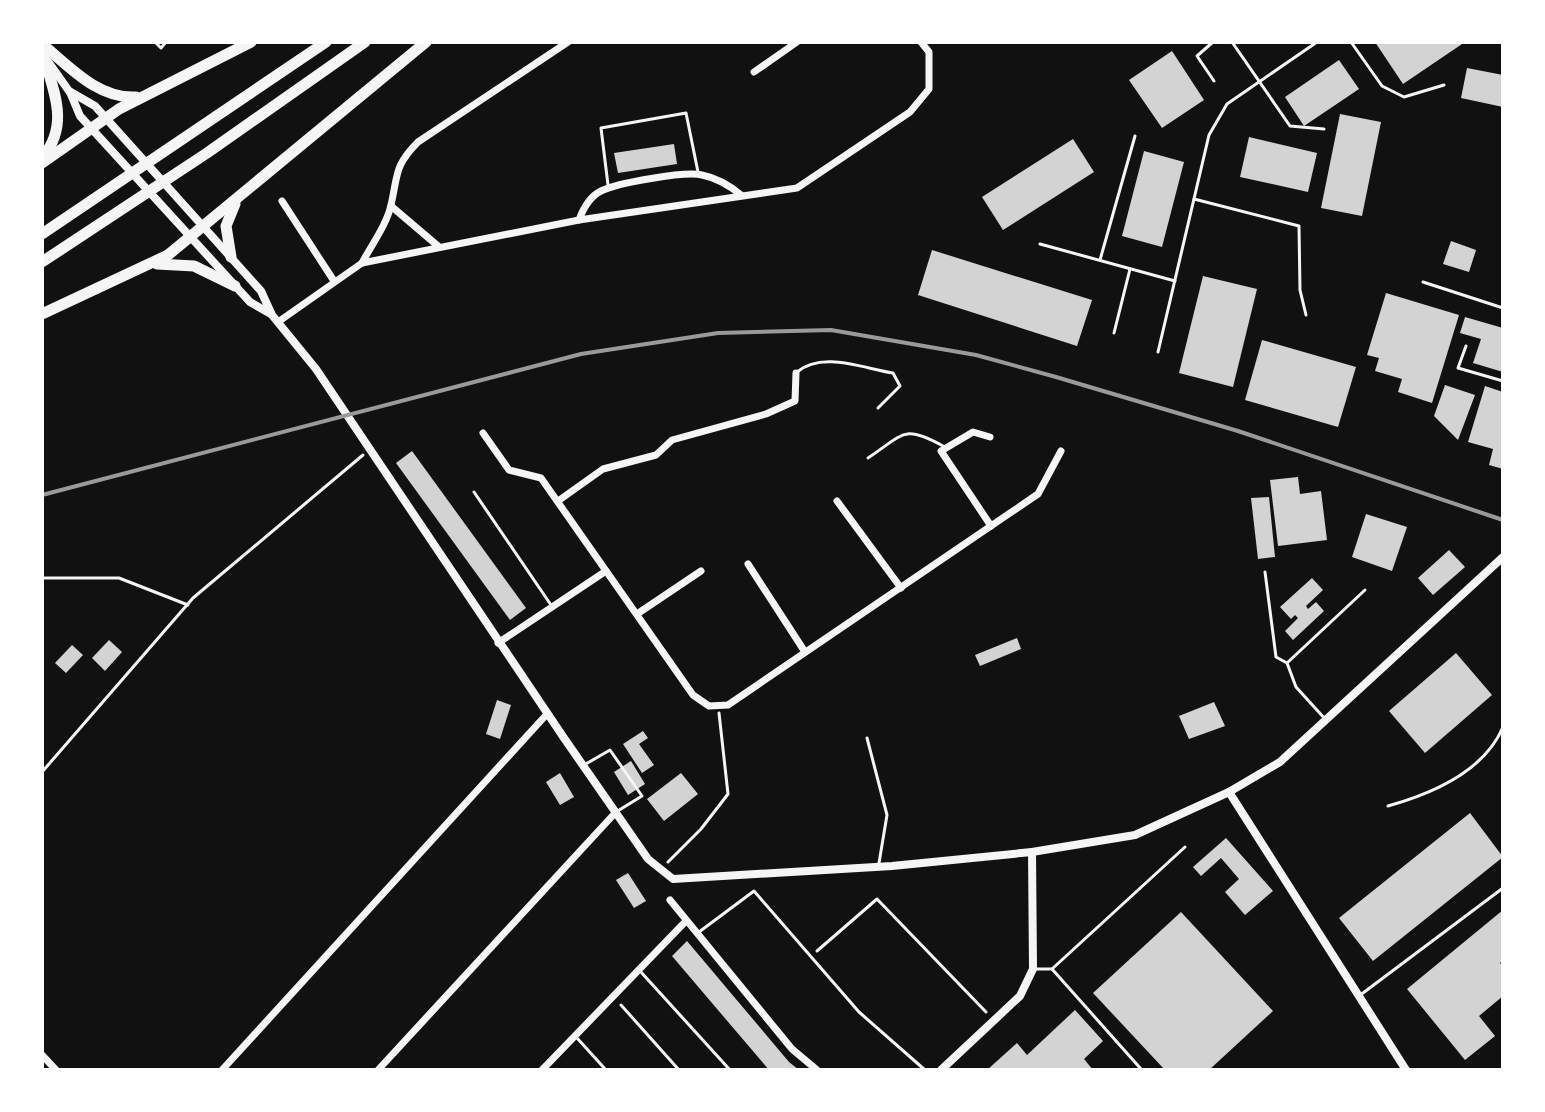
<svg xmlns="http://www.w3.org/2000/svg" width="1545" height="1112" viewBox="0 0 1545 1112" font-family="'Open Sans',sans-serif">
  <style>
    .building { fill: #d3d3d3 }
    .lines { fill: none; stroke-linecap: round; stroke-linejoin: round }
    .path { stroke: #f5f5f5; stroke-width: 3 }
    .service { stroke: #f5f5f5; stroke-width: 3 }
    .minor { stroke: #f5f5f5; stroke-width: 7 }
    .tertiary { stroke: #f5f5f5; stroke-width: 8 }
    .trunk { stroke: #f5f5f5; stroke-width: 11 }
    .rail { stroke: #9a9a9a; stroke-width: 4 }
  </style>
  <rect width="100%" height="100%" fill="#111"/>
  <g class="building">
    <path d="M1375,42H1465L1403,84Z"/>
    <path d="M1172,51L1204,100L1162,128L1129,80Z"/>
    <path d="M1339,60L1359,89L1304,126L1285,97Z"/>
    <path d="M1467,68L1503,75V107L1461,98Z"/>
    <path d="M1340,114L1381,122L1362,216L1321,208Z"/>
    <path d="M1249,137L1317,153L1308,192L1240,177Z"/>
    <path d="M1073,139L1094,172L1003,230L982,197Z"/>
    <path d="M674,144L677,164L618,173L614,153Z"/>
    <path d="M1144,151L1184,162L1162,247L1122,236Z"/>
    <path d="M1451,241L1476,250L1469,272L1443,264Z"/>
    <path d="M932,250L1092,300L1077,346L918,295Z"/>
    <path d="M1203,276L1257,289L1233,387L1179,373Z"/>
    <path d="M1386,293L1459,315L1432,403L1398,392L1402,379L1375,371L1379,358L1367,355Z"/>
    <path d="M1465,317L1503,328V372L1473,363L1481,339L1460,333Z"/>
    <path d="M1262,340L1356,367L1338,427L1245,400Z"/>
    <path d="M1445,385L1475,395L1458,440L1434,416Z"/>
    <path d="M1485,386L1503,392V469L1489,465L1493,449L1468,442Z"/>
    <path d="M412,451L526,608L510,620L396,463Z"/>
    <path d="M1298,477L1300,494L1321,491L1327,540L1278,546L1270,480Z"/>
    <path d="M1269,497L1275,557L1258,559L1251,498Z"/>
    <path d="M1366,514L1407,527L1392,571L1352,557Z"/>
    <path d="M1449,550L1465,567L1433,595L1418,578Z"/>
    <path d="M1312,578L1323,590L1306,606L1308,609L1316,602L1324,611L1293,640L1285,631L1298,618L1295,615L1291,619L1280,607Z"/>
    <path d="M1017,638L1021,649L980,666L975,655Z"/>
    <path d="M109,640L122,652L105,671L92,658Z"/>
    <path d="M72,645L83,655L66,673L55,663Z"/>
    <path d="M1456,653L1492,695L1425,753L1389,711Z"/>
    <path d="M497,700L511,705L500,739L486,734Z"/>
    <path d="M1214,702L1225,726L1189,739L1179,716Z"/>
    <path d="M643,731L648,738L639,744L654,765L642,773L623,744Z"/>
    <path d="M631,761L645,784L628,795L614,772Z"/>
    <path d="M560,773L574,797L560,805L546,782Z"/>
    <path d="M681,773L698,794L664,821L647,799Z"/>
    <path d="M1470,813L1503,857L1373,961L1339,918Z"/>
    <path d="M1226,838L1273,891L1245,915L1225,892L1239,879L1221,858L1201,876L1193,867Z"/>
    <path d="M628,873L646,901L634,908L616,880Z"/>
    <path d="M1503,910V960L1500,963L1503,967V996L1479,1016L1495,1036L1465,1060L1407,989Z"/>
    <path d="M1181,912L1273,1011L1209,1070H1165L1093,993Z"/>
    <path d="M687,941L789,1062L799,1070H769L672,956Z"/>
    <path d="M1075,1010L1103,1041L1084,1059L1093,1070H987L1017,1043L1027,1055Z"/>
  </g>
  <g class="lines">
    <g class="path">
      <path d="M42,578H119L188,605"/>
      <path d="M42,772L193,598L363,455"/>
      <path d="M668,862L701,829L728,794L719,713"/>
      <path d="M817,951L877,899L986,1012"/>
      <path d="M621,1005L679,1070"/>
    </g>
    <g class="service">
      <path d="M155,42L161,48L166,42"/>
      <path d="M1213,42L1197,56L1214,81"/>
      <path d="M1232,42L1290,126L1324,129"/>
      <path d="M1351,42L1382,86L1404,97L1444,85"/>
      <path d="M608,185L601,128L686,113L698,172"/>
      <path d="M1194,199L1299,226L1300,290L1306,315"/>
      <path d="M1040,244L1175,281"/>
      <path d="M1100,260L1135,136"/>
      <path d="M1423,282L1503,308"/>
      <path d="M1114,333L1130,269"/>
      <path d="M1466,346L1458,368L1503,381"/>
      <path d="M1158,352L1209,135L1227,104L1317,42"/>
      <path d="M797,372C822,351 862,368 893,373L900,386L878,408"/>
      <path d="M868,458C904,434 903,424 943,446"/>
      <path d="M474,492L551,605"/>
      <path d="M1265,572L1276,657L1287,663L1296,687L1326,720"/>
      <path d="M1287,663L1365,590"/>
      <path d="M867,738L887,815L879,863"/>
      <path d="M584,765L610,750L642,796L616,812"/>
      <path d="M1388,806C1431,794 1484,772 1503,727"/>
      <path d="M699,932L754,891L859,1012L925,1070"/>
      <path d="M1036,969H1052L1185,847"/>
      <path d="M1052,969L1141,1069"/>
      <path d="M640,971L730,1070"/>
      <path d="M1359,996L1503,888"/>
      <path d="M577,1038L606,1070"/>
    </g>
    <g class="minor">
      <path d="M754,72L797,42"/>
      <path d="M282,201L334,281"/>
      <path d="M391,206L438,246"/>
      <path d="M579,220C583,209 589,197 601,191C617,183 685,171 702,175C717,178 729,185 741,195"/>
      <path d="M362,263C371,246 387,224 391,205C398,175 394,166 418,142L568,42"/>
      <path d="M278,322L362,263L579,220L797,188L910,112L929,89V52L921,42"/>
      <path d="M483,433L509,470L541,478L693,695L709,706L728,705L1038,494L1061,451"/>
      <path d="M990,437L973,432L941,451L991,526"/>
      <path d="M558,501L603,469L656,455L672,440L766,414L795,401L796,373"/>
      <path d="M837,501L901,588"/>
      <path d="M748,564L805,652"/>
      <path d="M637,614L701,571"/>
      <path d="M498,643L606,571"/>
      <path d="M670,900L792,1049L817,1070"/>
      <path d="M42,1055L56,1070"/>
      <path d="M222,1070L547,714"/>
      <path d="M378,1070L616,812"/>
      <path d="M542,1070L685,922"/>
    </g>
    <g class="tertiary">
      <path d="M47,60L69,91L95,106L261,291L272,315L316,369L564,738L648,859L673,879L892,866L1032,852L1135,835L1229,792L1280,762L1503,557"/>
      <path d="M70,92L80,116L250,302L271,314"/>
      <path d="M1229,792L1406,1070"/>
      <path d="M941,1070L1020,996L1033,969L1032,852"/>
    </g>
    <g class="trunk">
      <path d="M42,44C70,67 98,99 136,97"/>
      <path d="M42,158C70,125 54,92 43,55"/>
      <path d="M42,163L119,109L251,42"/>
      <path d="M42,234L326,42"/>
      <path d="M231,257L226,226L235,204"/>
      <path d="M42,262L207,153L365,42"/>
      <path d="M157,264L194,266L235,286"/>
      <path d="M42,314L168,255L426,42"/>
    </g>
    <path class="rail" d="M42,495L581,354L718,333L831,330L976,355L1056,377L1238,431L1503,520"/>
  </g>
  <rect width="1545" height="1112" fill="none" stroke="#ffffff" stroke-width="88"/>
</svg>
